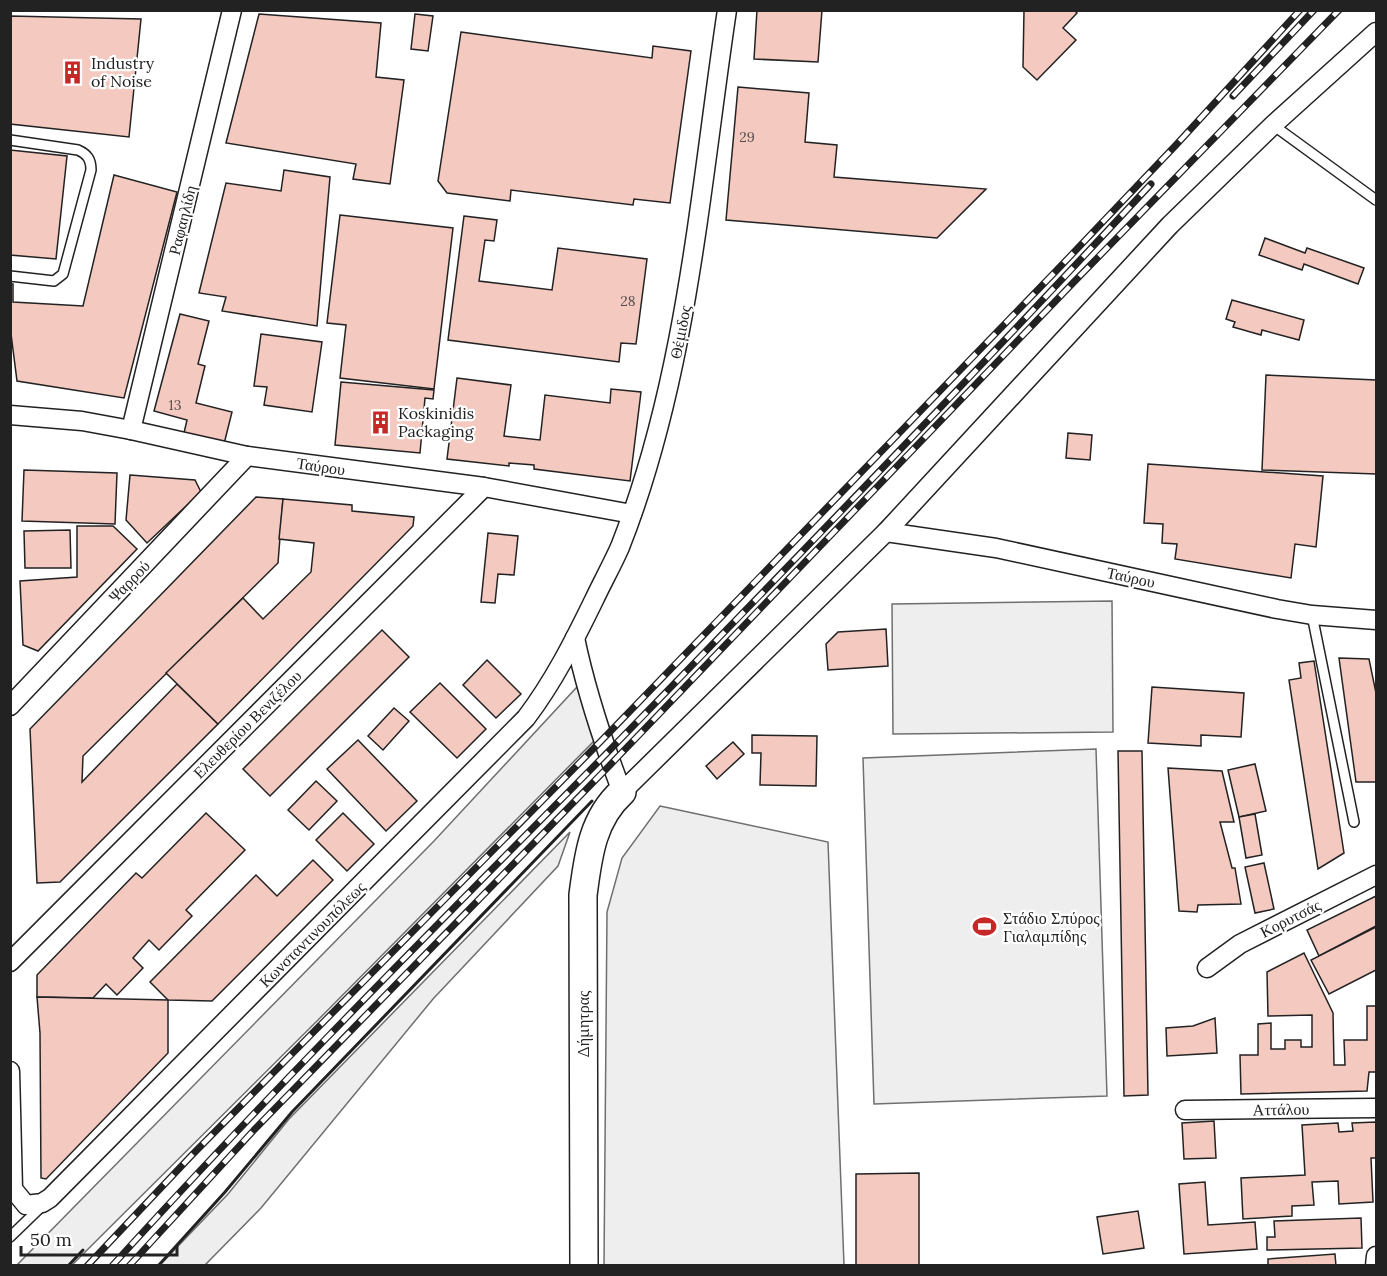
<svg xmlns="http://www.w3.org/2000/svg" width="1387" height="1276" viewBox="0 0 1387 1276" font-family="Lora,serif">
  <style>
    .green { fill: #eee; stroke: #6f6f6f; stroke-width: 1.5 }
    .building { fill: #f3c9c0; stroke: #222; stroke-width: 1.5 }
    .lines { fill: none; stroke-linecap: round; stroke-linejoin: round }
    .lane-casing { stroke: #222; stroke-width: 12 }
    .street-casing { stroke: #222; stroke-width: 21 }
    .secondary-casing { stroke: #222; stroke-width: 30 }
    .lane { stroke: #fff; stroke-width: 9 }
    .street { stroke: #fff; stroke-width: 18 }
    .secondary { stroke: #fff; stroke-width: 27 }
    .rail-casing { stroke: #222; stroke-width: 7 }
    .rail { stroke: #fff; stroke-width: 4.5; stroke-dasharray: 14; stroke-linecap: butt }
    .wall { stroke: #222; stroke-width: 3 }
    .labels { text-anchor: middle; stroke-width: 4.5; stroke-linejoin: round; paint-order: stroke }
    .number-label { font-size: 14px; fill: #564c4a }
    .poi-label { font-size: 16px; fill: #222; stroke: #fff; text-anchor: start }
    .street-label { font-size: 16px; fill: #222; stroke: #fff }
  </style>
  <rect width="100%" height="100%" fill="#fff"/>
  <g class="green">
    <path d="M1112,601L1113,732L893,734L892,604Z"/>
    <path d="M577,687L596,739L318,1020L72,1265L16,1266L434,841Z"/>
    <path d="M1096,749L1107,1096L874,1104L863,758Z"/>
    <path d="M660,806L828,842L844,1265H604L607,912L622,858Z"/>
    <path d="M570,832L558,866L433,999L261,1208L205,1265H160L228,1194L289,1119Z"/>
  </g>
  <g class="building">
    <path d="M757,10H822L818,62L754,59Z"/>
    <path d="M1024,10H1074L1077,13L1063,28L1076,40L1037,80L1023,67Z"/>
    <path d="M259,14L381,23L376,77L404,80L390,184L353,179L356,164L226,143Z"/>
    <path d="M415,14L433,16L428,51L411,49Z"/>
    <path d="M10,16L141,19L129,137L10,124Z"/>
    <path d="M461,32L652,58L653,46L691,51L670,203L634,199L633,205L511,190L510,201L447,193L438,181Z"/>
    <path d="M738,87L809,93L805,142L837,145L834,177L986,189L937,238L726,220Z"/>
    <path d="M10,150L67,156L56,259L10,255Z"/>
    <path d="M284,170L330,177L317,326L222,311L226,297L199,293L226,183L281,191Z"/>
    <path d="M114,175L177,192L124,398L17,381L10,326V284H13V302L83,306Z"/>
    <path d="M340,215L453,228L434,389L340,378L346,325L327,323Z"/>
    <path d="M464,216L497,220L494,241L485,240L479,281L552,290L558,248L647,259L636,344L621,343L619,362L448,340Z"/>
    <path d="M1265,238L1305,253L1307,248L1364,268L1358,284L1304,264L1302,270L1259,255Z"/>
    <path d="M1232,300L1304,320L1299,340L1262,330L1261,335L1233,327L1235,322L1226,319Z"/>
    <path d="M180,314L209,321L198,364L205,366L196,403L232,412L224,444L184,433L187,420L154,411Z"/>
    <path d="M261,334L322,342L312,412L264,405L267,387L254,386Z"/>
    <path d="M1266,375L1376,380V474L1262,470Z"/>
    <path d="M457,378L511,385L504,436L540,440L545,395L610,403L611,389L641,392L630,481L534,469V465L509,463V466L447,459Z"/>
    <path d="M341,382L434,390L433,399L425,398L420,453L335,445Z"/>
    <path d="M1068,433L1092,435L1090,460L1066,458Z"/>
    <path d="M1148,464L1323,476L1316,547L1295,544L1291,578L1175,559L1177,544L1162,543L1163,524L1144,523Z"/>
    <path d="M24,470L117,473L115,524L22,521Z"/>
    <path d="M130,475L195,480L201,492L147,543L126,520Z"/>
    <path d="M256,497L283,499L278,563L83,756L82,782L177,684L218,724L60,882L37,883L30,729Z"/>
    <path d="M283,499L352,505V511L414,517L413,526L218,724L166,673L243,598L263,619L311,572L314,543L279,539Z"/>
    <path d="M77,526H113L137,549L38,651L23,645L20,581L77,577Z"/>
    <path d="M70,530L71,568H25L24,531Z"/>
    <path d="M488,533L518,536L514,575L498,574L495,603L481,602Z"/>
    <path d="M886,629L888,666L828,670L826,644L838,632Z"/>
    <path d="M382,630L409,657L270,796L243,769Z"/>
    <path d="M1339,658L1369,659L1376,693V782H1356Z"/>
    <path d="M487,660L521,694L496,718L463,685Z"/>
    <path d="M1314,661L1344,853L1318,869L1289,680L1301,678L1299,663Z"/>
    <path d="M440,683L486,729L457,758L410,712Z"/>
    <path d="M1152,687L1244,693L1241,737L1201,735V746L1148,743Z"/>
    <path d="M394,708L409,721L383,750L368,736Z"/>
    <path d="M752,735L817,736L816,786L760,785L761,753H752Z"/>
    <path d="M358,740L417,801L386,831L327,769Z"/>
    <path d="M733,742L744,754L717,779L706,766Z"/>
    <path d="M1118,751H1142L1148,1095L1124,1096Z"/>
    <path d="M1255,764L1266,811L1239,817L1228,770Z"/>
    <path d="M1168,768L1222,771L1234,822H1220L1232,868H1235L1241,904L1198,905L1197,912L1179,911Z"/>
    <path d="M316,781L337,801L309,830L288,810Z"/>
    <path d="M206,813L245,850L186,910L192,916L159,950L149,940L133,958L143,968L117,995L106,984L93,998L37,997V975L136,873L142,878Z"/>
    <path d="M343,813L374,844L347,871L316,840Z"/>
    <path d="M1255,814L1262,855L1246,858L1239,817Z"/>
    <path d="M313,860L333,880L212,1001L168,1000L150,982L256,875L277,896Z"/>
    <path d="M1264,863L1274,909L1255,913L1245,867Z"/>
    <path d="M1376,896V926L1319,956L1307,930Z"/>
    <path d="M1376,927V970L1329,994L1311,960Z"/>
    <path d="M1304,953L1333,1013L1334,1065H1345L1344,1040H1367V1006H1376V1072H1369L1367,1091L1241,1094L1240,1055H1258V1024L1271,1023V1049H1285V1040H1301V1047H1312V1015L1268,1016L1267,972Z"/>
    <path d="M37,997L168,1000V1053L46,1179L41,1178L40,1033Z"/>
    <path d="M1215,1018L1217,1053L1167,1056L1166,1028L1193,1026Z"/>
    <path d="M1214,1121L1216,1158L1184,1159L1182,1123Z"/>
    <path d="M1376,1122V1158H1371L1373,1202L1339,1204L1338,1181L1312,1182L1314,1205L1292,1206V1216L1243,1219L1241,1178L1305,1175L1302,1125L1338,1123L1339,1132L1353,1131L1352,1123Z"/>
    <path d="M919,1173V1266H856V1174Z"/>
    <path d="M1205,1182L1208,1225L1255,1222L1257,1249L1184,1254L1179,1184Z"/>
    <path d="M1138,1211L1144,1248L1103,1254L1097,1217Z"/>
    <path d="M1361,1218L1362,1248L1267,1250V1237H1275L1274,1221Z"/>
    <path d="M1335,1254L1336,1266H1268V1259Z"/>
  </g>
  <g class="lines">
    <defs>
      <g id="lane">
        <path d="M1273,125L1376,200"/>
        <path d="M10,140L78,150C87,154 91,159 91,170L63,274L54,281L10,276"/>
        <path d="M1312,615L1354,822"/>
        <path d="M10,1237L42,1206"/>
      </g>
      <g id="street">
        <path d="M10,415L82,421L131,430L247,456L484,487L632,514"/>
        <path d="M131,430L232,10"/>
        <path d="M886,532L996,548L1277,609L1312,615L1376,620"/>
        <path d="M575,638C586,691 603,742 622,792L886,532L1170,225L1273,125L1376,32"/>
        <path d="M10,706L247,456"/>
        <path d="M10,962L484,487"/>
        <path d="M1207,968L1240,944L1376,875"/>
        <path d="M10,1071L13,1189L26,1205L42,1203L50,1198L526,718C554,681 574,641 594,600C602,583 612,565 620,547C687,377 700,190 727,10"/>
        <path d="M1185,1110L1376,1108"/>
        <path d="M1375,1266L1376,1256"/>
      </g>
      <path id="secondary" d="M584,1266L583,895C588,857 592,819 622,792"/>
    </defs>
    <use href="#lane" class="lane-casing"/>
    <use href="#street" class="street-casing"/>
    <use href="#secondary" class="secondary-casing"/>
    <use href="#lane" class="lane"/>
    <use href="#street" class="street"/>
    <use href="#secondary" class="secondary"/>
    <defs>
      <g id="rail">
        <path d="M1233,96L1314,10"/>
        <path d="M87,1266L191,1156L603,739L1056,271L1176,145L1300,10"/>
        <path d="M112,1266C271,1091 438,924 604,756C788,567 972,377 1151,184"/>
        <path d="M129,1266L254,1130L611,764L1071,285L1339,10"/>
      </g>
    </defs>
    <use href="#rail" class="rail-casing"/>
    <use href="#rail" class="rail"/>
    <g class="wall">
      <path d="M68,1266L83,1250"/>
      <path d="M158,1266L225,1192L292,1112L592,801"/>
    </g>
  </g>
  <defs>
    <symbol id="building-bare" viewBox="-9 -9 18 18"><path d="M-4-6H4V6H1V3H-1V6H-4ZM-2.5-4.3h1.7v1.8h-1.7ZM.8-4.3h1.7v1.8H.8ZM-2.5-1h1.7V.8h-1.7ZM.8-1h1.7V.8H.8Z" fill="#c62828" stroke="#fff" stroke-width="2.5" paint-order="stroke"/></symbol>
    <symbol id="stadium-bare" viewBox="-9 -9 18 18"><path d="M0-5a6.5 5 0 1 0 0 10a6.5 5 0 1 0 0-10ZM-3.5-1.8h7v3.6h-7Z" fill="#c62828" stroke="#fff" stroke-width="2.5" paint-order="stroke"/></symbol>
  </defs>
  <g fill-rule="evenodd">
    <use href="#building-bare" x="56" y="56" width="33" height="33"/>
    <use href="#building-bare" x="364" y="406" width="33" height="33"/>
    <use href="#stadium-bare" x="968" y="910" width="33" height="33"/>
  </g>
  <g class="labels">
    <g class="number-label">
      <text x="747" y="142">29</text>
      <text x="628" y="306">28</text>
      <text x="175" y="410">13</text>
    </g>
    <g class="poi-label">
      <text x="91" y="69">Industry<tspan x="91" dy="18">of Noise</tspan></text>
      <text x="398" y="419">Koskinidis<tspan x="398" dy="18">Packaging</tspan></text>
      <text x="1003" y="924">Στάδιο Σπύρος<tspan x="1003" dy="18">Γιαλαμπίδης</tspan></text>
    </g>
    <g class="street-label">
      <text transform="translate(182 220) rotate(-76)" y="6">Ραφαηλίδη</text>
      <text transform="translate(680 332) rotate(-79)" y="6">Θέμιδος</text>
      <text transform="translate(321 466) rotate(8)" y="6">Ταύρου</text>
      <text transform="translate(1131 577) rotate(12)" y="6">Ταύρου</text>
      <text transform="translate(129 581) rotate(-46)" y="6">Ψαρρού</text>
      <text transform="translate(247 724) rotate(-45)" y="6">Ελευθερίου Βενιζέλου</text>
      <text transform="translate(1290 918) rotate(-27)" y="6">Κορυτσάς</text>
      <text transform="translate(312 934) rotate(-45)" y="6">Κωνσταντινουπόλεως</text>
      <text transform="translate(583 1024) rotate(-90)" y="6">Δήμητρας</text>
      <text transform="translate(1281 1109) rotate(-1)" y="6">Αττάλου</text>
    </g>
  </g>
  <rect width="1387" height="1276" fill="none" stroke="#222222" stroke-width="24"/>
  <path d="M21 1246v9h156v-9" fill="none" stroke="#222222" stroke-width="3"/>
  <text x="30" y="1246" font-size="18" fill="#222222" stroke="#ffffff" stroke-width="4.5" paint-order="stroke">50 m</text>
</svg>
